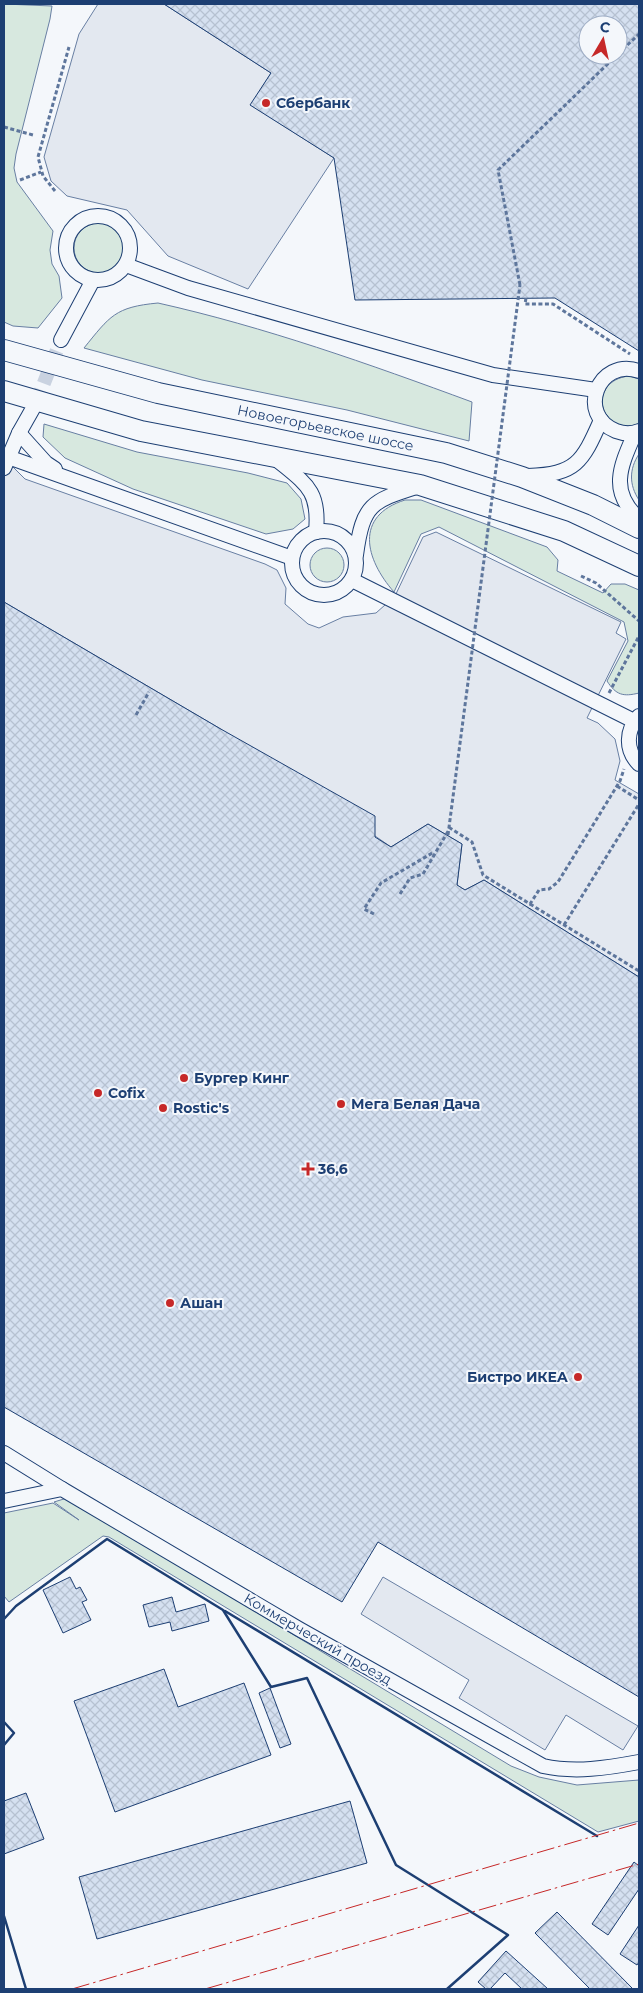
<svg xmlns="http://www.w3.org/2000/svg" width="643" height="1993" viewBox="0 0 643 1993" font-family="Montserrat,sans-serif">
  <style>
    .grass { fill: #d7e8df; stroke: #687fa3 }
    .parking { fill: #e3e8f0; stroke: #687fa3 }
    .building { fill: url(#building-cross-hatch); stroke: #1d3f73; fill-rule: evenodd }
    .lines { fill: none; stroke-linecap: round; stroke-linejoin: round }
    .minor-tunnel { stroke: #c9d2e0; stroke-width: 14; stroke-dasharray: 14 7; stroke-linecap: butt }
    .minor-casing { stroke: #1d3f73; stroke-width: 16 }
    .secondary-casing { stroke: #1d3f73; stroke-width: 22 }
    .path { stroke: #5e769c; stroke-width: 3; stroke-dasharray: 4 2.5; stroke-linecap: butt }
    .minor { stroke: #f4f7fb; stroke-width: 14 }
    .secondary { stroke: #f4f7fb; stroke-width: 20 }
    .path-bridge { stroke: #5e769c; stroke-width: 3; stroke-dasharray: 4 2.5; stroke-linecap: butt }
    .wall { stroke: #1d3f73; stroke-width: 2.5 }
    .power { stroke: #c62828; stroke-width: 1; stroke-dasharray: 18 4 2.5 4; stroke-linecap: butt }
    .poi-dot { fill: #c62828; stroke: #f4f7fb; stroke-width: 2 }
    .labels { text-anchor: middle; stroke-width: 4; stroke-linejoin: round; paint-order: stroke }
    .poi-label { font-size: 14px; font-weight: bold; fill: #1d3f73; stroke: #f4f7fb; text-anchor: start }
    .street-label { font-size: 14px; fill: #1d3f73; stroke: #f4f7fb }
  </style>
  <defs>
    <pattern id="building-cross-hatch" width="8" height="8" patternUnits="userSpaceOnUse" patternTransform="scale(1.25)"><rect width="8" height="8" fill="#d5e0f0"/><path d="M0 0l8 8M0 8l8-8" fill="none" stroke="#b6c1d1"/></pattern>
  </defs>
  <rect width="100%" height="100%" fill="#f4f7fb"/>
  <g class="grass">
    <path d="M4,4L52,6L50,19L16,154L14,168L17,182L53,231L50,250L52,264L59,276L62,298L38,328L13,326L4,322Z"/>
    <circle cx="99" cy="248" r="25"/>
    <path d="M158,303C265,327 369,364 472,402L469,441L347,410L202,380L84,348C110,316 115,307 158,303Z"/>
    <path d="M629,376L639,379V424C599,437 586,381 629,376Z"/>
    <path d="M44,424L137,452L248,473L287,483L301,499L305,519L293,529L266,534L133,489L65,458L43,437Z"/>
    <path d="M639,454V500C629,485 629,469 639,454Z"/>
    <path d="M405,500H421L547,547L558,560L557,571L603,593L611,584H625L639,590V693C623,697 616,695 607,681L628,641L624,622L439,527L421,534L394,592C365,559 354,516 405,500Z"/>
    <circle cx="327" cy="565" r="17"/>
    <path d="M67,1498L511,1766L539,1777L577,1785L639,1780V1821L598,1832L109,1537L103,1536L9,1602L4,1596V1513L53,1503L79,1520L54,1502Z"/>
  </g>
  <g class="parking">
    <path d="M98,4H164L271,73L251,105L334,158L248,289L168,256L127,210L67,196L51,181L44,157L79,34Z"/>
    <path d="M4,458L25,479L265,564L277,570L286,588L285,604L308,624L319,628L343,617L376,613L395,596L423,537L436,532L621,622L616,633L626,639L587,718L598,723L615,739L620,761L615,780L639,794V977L484,880L465,890L457,885L462,844L428,824L391,847L219,728L4,602Z"/>
    <path d="M383,1577L638,1726L623,1750L566,1715L545,1750L459,1698L469,1680L361,1614Z"/>
  </g>
  <g class="building">
    <path d="M164,4H639V351L555,298L355,300L334,158L250,105L271,73ZM588,25H618V55H588Z"/>
    <path d="M4,602L219,728L375,816V837L391,847L428,824L462,844L457,885L465,890L484,880L639,977V1697L378,1542L342,1602L4,1407Z"/>
    <path d="M70,1577L76,1589L80,1587L87,1600L82,1602L91,1620L63,1633L43,1590Z"/>
    <path d="M172,1597L176,1612L205,1604L209,1621L172,1631L170,1622L149,1627L143,1605Z"/>
    <path d="M164,1669L178,1707L244,1683L271,1755L115,1812L74,1701Z"/>
    <path d="M270,1688L291,1744L280,1748L259,1693Z"/>
    <path d="M26,1793L44,1839L4,1854V1801Z"/>
    <path d="M350,1801L367,1863L97,1939L79,1877Z"/>
    <path d="M634,1862L639,1866V1889L608,1935L592,1924Z"/>
    <path d="M557,1912L633,1989H590L535,1933Z"/>
    <path d="M639,1925V1962L637,1965L620,1954Z"/>
    <path d="M506,1951L548,1989H522L505,1973L490,1989H486L478,1982Z"/>
  </g>
  <g class="lines">
    <path class="minor-tunnel" d="M36,403L61,340"/>
    <defs>
      <g id="minor">
        <circle cx="98" cy="248" r="32"/>
        <path d="M126,265L188,288L493,375L596,390"/>
        <path d="M61,340L93,280"/>
        <path d="M639,371C598,357 576,415 616,431C624,434 632,434 639,431"/>
        <path d="M19,433L46,463L55,469"/>
        <path d="M635,433C621,465 608,491 639,519"/>
        <path d="M8,457L292,558"/>
        <path d="M276,459C306,484 320,490 316,532"/>
        <path d="M4,468L19,433L36,403"/>
        <path d="M528,476C576,474 582,463 601,420"/>
        <circle cx="324" cy="563" r="32"/>
        <path d="M356,555C363,503 372,501 419,486"/>
        <path d="M352,580L634,721"/>
        <path d="M639,716C626,730 625,750 639,764"/>
        <path d="M4,1453L62,1489"/>
        <path d="M4,1501L62,1489L299,1629L543,1766C575,1773 607,1768 639,1762"/>
      </g>
      <g id="secondary">
        <path id="s1" d="M4,350L158,393L446,453L522,477L593,505L639,528"/>
        <path d="M4,391L141,431L420,485L564,531L639,566"/>
      </g>
    </defs>
    <use href="#minor" class="minor-casing"/>
    <use href="#secondary" class="secondary-casing"/>
    <g class="path">
      <path d="M618,54L639,34"/>
      <path d="M4,127L33,135"/>
      <path d="M20,180L41,172"/>
      <path d="M55,191L43,176L38,157L69,47"/>
      <path d="M520,285L498,170L617,55"/>
      <path d="M526,298L525,304H553L630,354"/>
      <path d="M581,576L596,583L639,621"/>
      <path d="M609,693L639,636"/>
      <path d="M136,715L149,692"/>
      <path d="M617,786L639,800"/>
      <path d="M400,894L410,878L423,874L450,828L472,842L483,875L530,904L539,890L549,889L558,882L620,781L624,769"/>
      <path d="M530,904L639,971"/>
      <path d="M374,914L364,909L381,883L434,852"/>
      <path d="M564,925L639,804"/>
    </g>
    <use href="#minor" class="minor"/>
    <use href="#secondary" class="secondary"/>
    <path class="path-bridge" d="M448,835L520,285"/>
    <g class="wall">
      <path d="M225,1611L597,1836"/>
      <path d="M4,1619L16,1606L107,1539L223,1610L271,1687L307,1678L396,1865L508,1935L447,1989"/>
      <path d="M4,1722L14,1733L4,1745"/>
      <path d="M4,1916L26,1989"/>
    </g>
    <g class="power">
      <path d="M72,1989L639,1823"/>
      <path d="M205,1989L639,1864"/>
    </g>
  </g>
  <g class="poi-dot">
    <circle cx="266" cy="103" r="5"/>
    <circle cx="184" cy="1078" r="5"/>
    <circle cx="98" cy="1093" r="5"/>
    <circle cx="341" cy="1104" r="5"/>
    <circle cx="163" cy="1108" r="5"/>
    <path d="M305.5 1161.5h5v5h5v5h-5v5h-5v-5h-5v-5h5z"/>
    <circle cx="170" cy="1303" r="5"/>
    <circle cx="578" cy="1377" r="5"/>
  </g>
  <g class="labels">
    <g class="poi-label">
      <text x="276" y="108">Сбербанк</text>
      <text x="194" y="1083">Бургер Кинг</text>
      <text x="108" y="1098">Cofix</text>
      <text x="351" y="1109">Мега Белая Дача</text>
      <text x="173" y="1113">Rostic's</text>
      <text x="318" y="1174">36,6</text>
      <text x="180" y="1308">Ашан</text>
      <text x="568" y="1382" text-anchor="end">Бистро ИКЕА</text>
    </g>
    <g class="street-label">
      <text dy="5" stroke="none"><textPath href="#s1" startOffset="331">Новоегорьевское шоссе</textPath></text>
      <text transform="translate(318 1639) rotate(30)" y="5">Коммерческий проезд</text>
    </g>
  </g>
  <rect width="643" height="1993" fill="none" stroke="#1d3f73" stroke-width="10"/>
  <g transform="translate(603 40) rotate(9)"><circle r="24" fill="#f4f7fb" stroke="#9eadc5"/>
  <path d="M0-4L9 19L0 12L-9 19Z" fill="#c62828"/>
  <text y="-8" font-size="14" font-weight="bold" text-anchor="middle" fill="#1d3f73">С</text>
  </g>
</svg>
